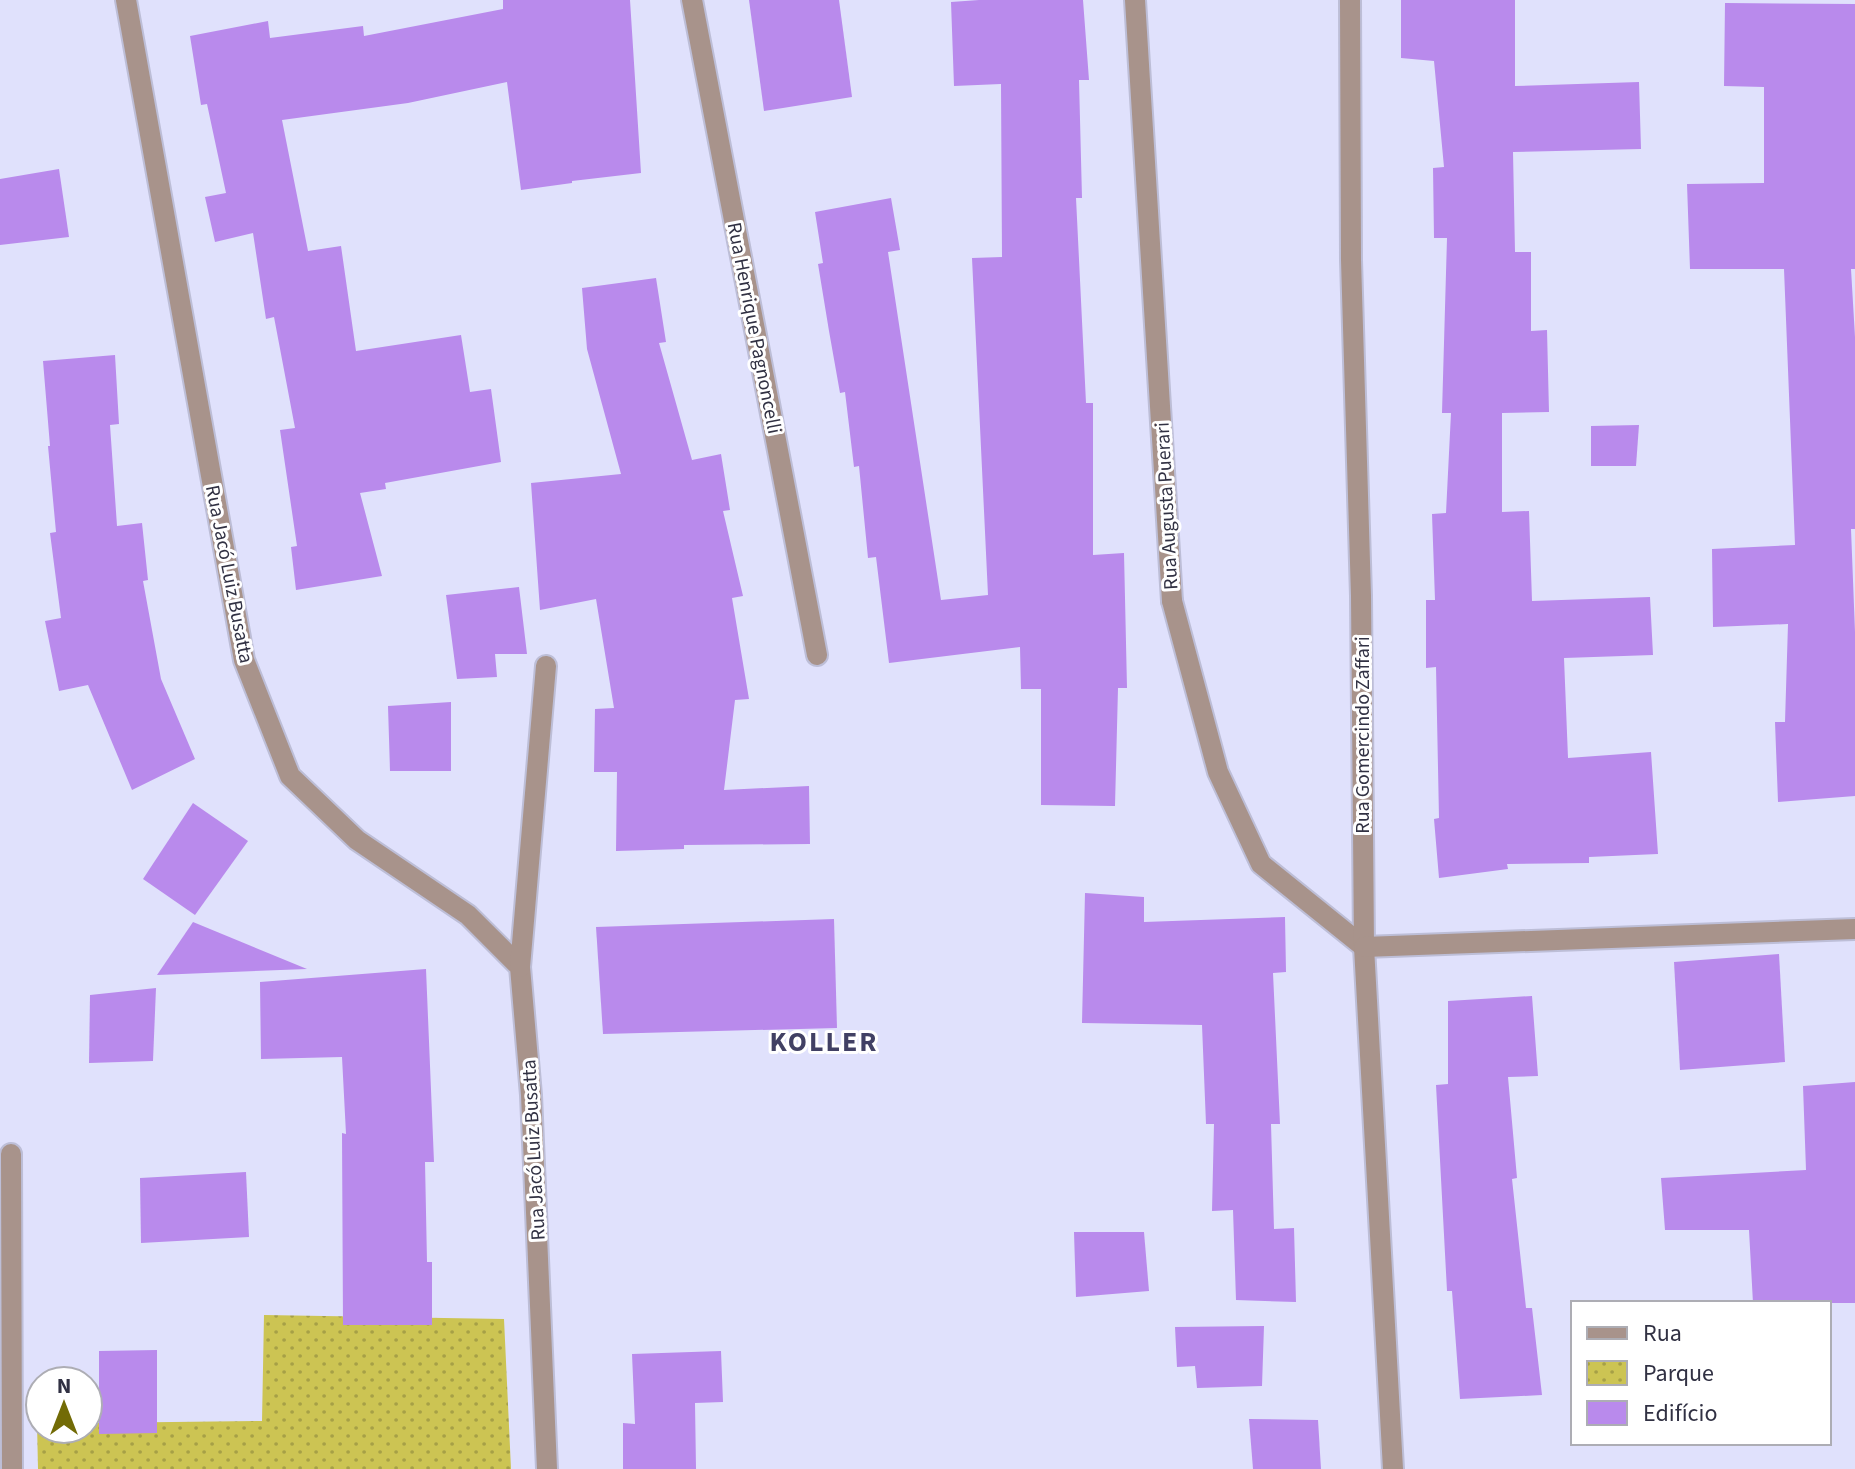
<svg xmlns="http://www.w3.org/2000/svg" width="1855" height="1469" viewBox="0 0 1855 1469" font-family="'Source Sans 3',sans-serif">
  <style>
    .park { fill: url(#park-dots) }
    .building { fill: #b98aec }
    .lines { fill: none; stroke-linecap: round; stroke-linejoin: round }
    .lane-casing { stroke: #bdbed7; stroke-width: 24 }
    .street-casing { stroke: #bdbed7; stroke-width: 24 }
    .lane { stroke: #a8938b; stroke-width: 20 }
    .street { stroke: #a8938b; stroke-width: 20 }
    .labels { text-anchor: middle; stroke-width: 6; stroke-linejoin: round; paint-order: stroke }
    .street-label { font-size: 20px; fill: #313143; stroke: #fff }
    .district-label { font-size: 28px; font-weight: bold; letter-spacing: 2px; fill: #414064; stroke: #fff }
  </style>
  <defs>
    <pattern id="park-dots" width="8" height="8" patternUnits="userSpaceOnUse" patternTransform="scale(2)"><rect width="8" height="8" fill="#ccc453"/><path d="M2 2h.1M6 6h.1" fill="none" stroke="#a6a046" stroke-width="1.8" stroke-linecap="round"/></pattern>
  </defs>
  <rect width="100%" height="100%" fill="#e0e1fc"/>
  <path class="park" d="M264,1315L504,1319L511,1469H38L37,1423H40V1429H88V1423L262,1421Z"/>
  <g class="building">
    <path d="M503,0H630L641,173L572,181V183L521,190L507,82L408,103L282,120L308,251L341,246L356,351L461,335L470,392L491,389L501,462L385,483L386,489L360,493L382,576L296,590L291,547L297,546L280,430L295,428L274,317L266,319L253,233L215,242L205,197L226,193L207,104L201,105L190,36L268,21L270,38L363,26L364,36L503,9Z"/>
    <path d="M749,0H839L852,97L764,111Z"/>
    <path d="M979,0H1083L1089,80H1079L1082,198H1076L1086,403H1093V555L1124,553L1127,688H1118L1115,806L1041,805V689H1021L1020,647L889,663L876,557L868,558L859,466L854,467L845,392L840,393L829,331L818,264L823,263L815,212L891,198L900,250L888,252L941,600L988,595L972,258L1002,257L1001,84L954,86L951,2Z"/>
    <path d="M1401,0H1515V86L1639,82L1641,149L1513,152L1515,252H1531V331L1547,330L1549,412L1502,413V512L1529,511L1532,601L1650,597L1653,655L1564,658L1568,758L1651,752L1658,854L1589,857V863L1507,864L1508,869L1439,878L1434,819L1439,818L1436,667L1426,668V600H1435L1432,514L1446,513L1451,413H1442L1447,238H1434L1433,168L1444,167L1434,61L1401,58Z"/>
    <path d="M1725,3L1855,4V269H1851L1855,337V529H1851L1855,632V796L1778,802L1775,722H1785L1788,624L1713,627L1712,549L1795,545L1784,269H1690L1687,184L1764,183V87L1724,86Z"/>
    <path d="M59,169L69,237L0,245V179Z"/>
    <path d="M656,278L666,342L659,343L692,460L721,454L730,510L723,511L743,596L732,598L749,699L735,700L724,790L809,786L810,844L684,845V849L616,851L617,772H594L595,709L614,708L596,599L540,610L531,483L621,474L587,349L582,288Z"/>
    <path d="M115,355L119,424L110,425L117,526L142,523L148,580L143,581L161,679L195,759L132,790L88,685L59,691L45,621L61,618L50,533L56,532L48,446H50L43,361Z"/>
    <path d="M1639,425L1636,466H1591V426Z"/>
    <path d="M519,587L527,654H495L497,677L457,679L446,595Z"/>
    <path d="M451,702V771H390L388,706Z"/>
    <path d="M193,803L248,841L195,915L143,879Z"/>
    <path d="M1085,893L1144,897V922L1285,917L1286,972L1273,973L1280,1124H1271L1274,1229L1294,1228L1296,1302L1236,1300L1233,1210L1212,1211L1214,1124H1206L1202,1025L1082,1023Z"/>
    <path d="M834,919L837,1028L603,1034L596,927Z"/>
    <path d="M193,922L307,969L157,975Z"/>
    <path d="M1779,954L1785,1062L1680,1070L1674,962Z"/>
    <path d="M426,969L434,1162H425L427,1262H432V1325H343L342,1133L346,1134L342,1057L261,1059L260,982Z"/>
    <path d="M156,988L153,1061L89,1063L90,995Z"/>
    <path d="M1532,996L1538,1076L1508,1077L1517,1178L1512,1179L1526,1308H1532L1542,1395L1460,1399L1452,1291H1447L1436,1085L1448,1084V1001Z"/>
    <path d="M1855,1082V1303H1753L1749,1230H1665L1661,1178L1806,1170L1803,1086Z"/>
    <path d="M246,1172L249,1237L141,1243L140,1178Z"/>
    <path d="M1074,1232H1144L1149,1291L1076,1297Z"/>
    <path d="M1264,1326L1262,1386L1197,1388L1195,1366L1177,1367L1175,1327Z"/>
    <path d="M157,1350V1433L99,1434V1351Z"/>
    <path d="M721,1351L723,1402L695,1403L696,1469H623V1423L635,1424L632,1354Z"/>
    <path d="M1249,1419L1318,1420L1321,1469H1253Z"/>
  </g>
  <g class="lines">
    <defs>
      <path id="lane" d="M1172,601L1218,772L1261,864L1364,947"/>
      <g id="street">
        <path d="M126,0L244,660L290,776L357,840L468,915L520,967L531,1095L547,1469"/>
        <path d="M692,0L817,655"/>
        <path d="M1135,0L1172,601"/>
        <path d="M1350,0L1351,260L1361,596L1364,947L1393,1469"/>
        <path d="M1364,947L1855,929"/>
        <path d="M520,967L546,666"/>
        <path d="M11,1154L12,1469"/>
      </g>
    </defs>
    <use href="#lane" class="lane-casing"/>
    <use href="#street" class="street-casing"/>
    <use href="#lane" class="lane"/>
    <use href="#street" class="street"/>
  </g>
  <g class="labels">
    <g class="street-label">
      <text transform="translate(755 328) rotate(79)" y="7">Rua Henrique Pagnoncelli</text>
      <text transform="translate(1166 506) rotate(-93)" y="7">Rua Augusta Puerari</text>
      <text transform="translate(230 574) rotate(79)" y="7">Rua Jacó Luiz Busatta</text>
      <text transform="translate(1362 735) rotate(-90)" y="7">Rua Gomercindo Zaffari</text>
      <text transform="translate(533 1150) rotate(-93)" y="7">Rua Jacó Luiz Busatta</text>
    </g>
    <g class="district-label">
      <text x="824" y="1051">KOLLER</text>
    </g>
  </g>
  <rect x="1571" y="1301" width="260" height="144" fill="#ffffff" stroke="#adadb4" stroke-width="2"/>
  <rect x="1587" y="1327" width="40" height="12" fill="#a8938b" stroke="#adadb4" stroke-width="2"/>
  <text x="1643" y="1341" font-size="24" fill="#313143">Rua</text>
  <rect x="1587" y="1361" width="40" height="24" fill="url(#park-dots)" stroke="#adadb4" stroke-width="2"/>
  <text x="1643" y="1381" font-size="24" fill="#313143">Parque</text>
  <rect x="1587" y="1401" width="40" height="24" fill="#b98aec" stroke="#adadb4" stroke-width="2"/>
  <text x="1643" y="1421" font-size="24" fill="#313143">Edifício</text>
  <g transform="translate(64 1405)"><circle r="38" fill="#ffffff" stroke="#adadb4" stroke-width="2"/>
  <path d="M0-6L14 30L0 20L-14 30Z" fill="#726b06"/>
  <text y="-12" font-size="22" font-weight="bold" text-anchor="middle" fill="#313143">N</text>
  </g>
</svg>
